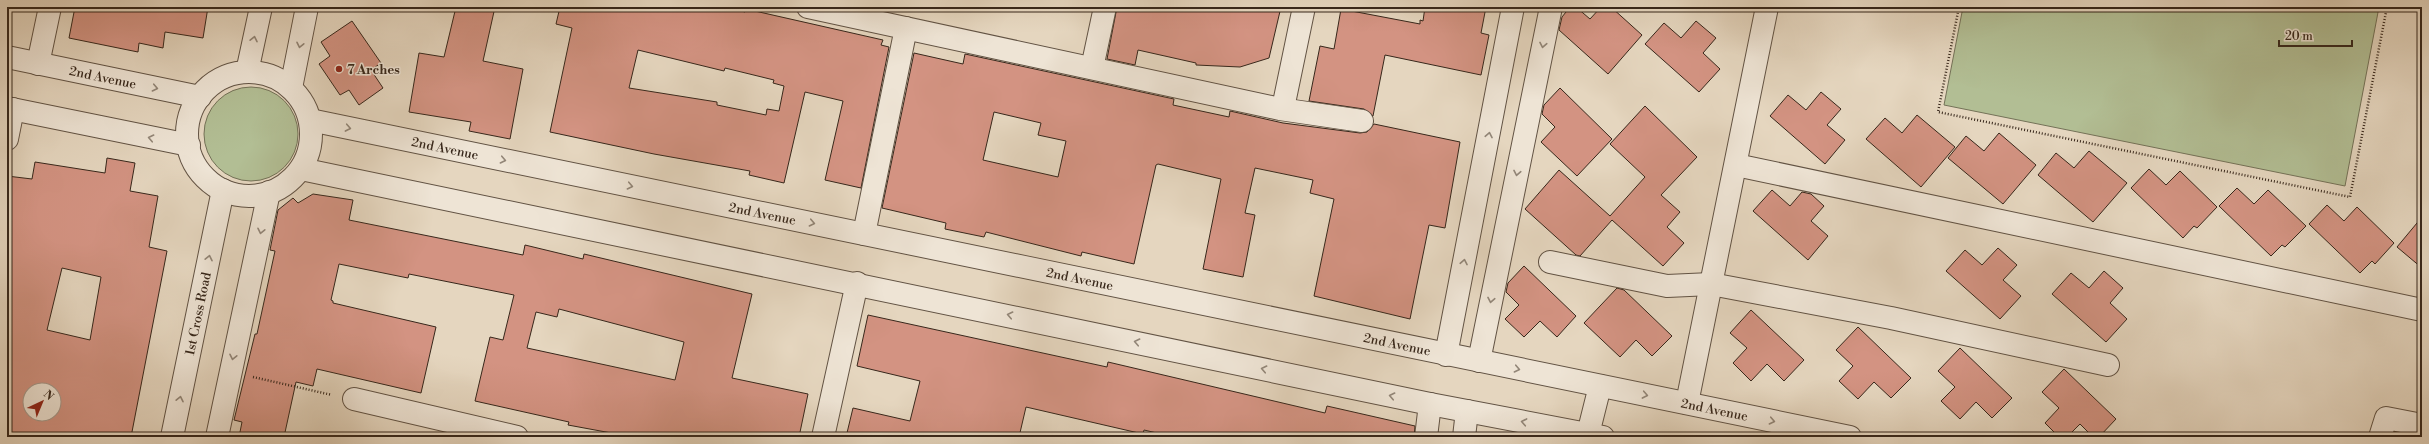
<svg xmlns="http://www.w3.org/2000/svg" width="2429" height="444" viewBox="0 0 2429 444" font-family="'Libre Bodoni',serif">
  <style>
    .green { fill: #b2be94; stroke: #747258 }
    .building { fill: #d39382; stroke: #37271b; fill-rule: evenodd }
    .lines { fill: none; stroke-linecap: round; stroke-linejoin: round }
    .minor-casing { stroke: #625344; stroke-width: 24 }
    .path { stroke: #37271b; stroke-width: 2.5; stroke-dasharray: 1 2; stroke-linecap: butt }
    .minor { stroke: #eee4d5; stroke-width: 22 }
    .oneway { stroke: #928678 }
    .poi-dot { fill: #8f2418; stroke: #eee4d5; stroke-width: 1.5 }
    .labels { text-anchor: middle; stroke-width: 3; stroke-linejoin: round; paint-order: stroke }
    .poi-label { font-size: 13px; font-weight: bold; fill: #37271b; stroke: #eee4d5; text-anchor: start }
    .street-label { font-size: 13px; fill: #37271b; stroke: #eee4d5 }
  </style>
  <rect width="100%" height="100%" fill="#e5d6bf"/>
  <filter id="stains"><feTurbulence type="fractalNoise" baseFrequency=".005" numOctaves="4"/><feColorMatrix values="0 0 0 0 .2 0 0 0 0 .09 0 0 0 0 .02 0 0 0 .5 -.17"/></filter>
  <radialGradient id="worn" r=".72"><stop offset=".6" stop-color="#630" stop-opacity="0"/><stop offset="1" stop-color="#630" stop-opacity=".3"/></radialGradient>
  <g class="green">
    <path d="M1963,7H2379L2345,186L1944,105Z"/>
    <circle cx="251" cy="134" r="47"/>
  </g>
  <g class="building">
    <path d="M75,7H208L203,38L165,32L163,48L139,43L138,52L69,38Z"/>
    <path d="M456,7H495L483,61L523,69L510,139L469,131L471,122L409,112L419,53L444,57Z"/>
    <path d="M560,7H726L745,12L746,9L883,40L881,45L889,47L861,188L825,180L843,101L805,92L784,183L749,175L750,171L654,154L550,132L572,28L556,24ZM638,50L724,71L725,68L774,80L773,83L784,86L779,111L767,109L766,115L717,105V102L629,88Z"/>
    <path d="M1117,7H1281L1269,58L1240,67L1196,65V63L1138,50L1135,65L1107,59Z"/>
    <path d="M1425,7H1486L1481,33L1489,35L1481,75L1385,55L1373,116L1364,109L1309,101L1320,46L1334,49L1341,9L1420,24V20L1423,21Z"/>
    <path d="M1570,7H1576L1590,19L1601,7H1611L1642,35L1608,74L1559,30L1562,17Z"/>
    <path d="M352,21L381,63L371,70L383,88L359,105L349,90L340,95L319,64L330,56L321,42Z"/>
    <path d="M1696,21L1716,38L1703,53L1720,69L1699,92L1645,44L1664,23L1681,38Z"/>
    <path d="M914,53L963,64L965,54L1174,99L1173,105L1229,117L1230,111L1283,123L1360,133L1367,132L1374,124L1460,142L1445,228L1429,225L1410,319L1314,296L1334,199L1310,193L1313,180L1255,168L1245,213L1255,215L1243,277L1203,269L1221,179L1158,164L1156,165L1134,264L1082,252L1081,256L986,232L984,237L945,229L946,223L882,208ZM994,112L1041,123L1038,135L1066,141L1058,177L983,160Z"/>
    <path d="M1560,88L1612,139L1577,176L1541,142L1555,127L1542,114L1544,105Z"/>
    <path d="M1821,92L1841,109L1827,125L1845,140L1825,164L1770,116L1788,95L1806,110Z"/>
    <path d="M1645,106L1697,157L1661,195L1680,212L1667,227L1684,243L1663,266L1612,220L1580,256L1576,255L1525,209L1559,170L1610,216L1645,177L1610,144Z"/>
    <path d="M1917,115L1955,147L1921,187L1866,139L1885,118L1902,133Z"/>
    <path d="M1999,133L2036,165L2003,204L1948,158L1966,136L1984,151Z"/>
    <path d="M2089,151L2127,183L2093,222L2038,175L2056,153L2074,168Z"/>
    <path d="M107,158L135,163L130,191L158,196L149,247L167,251L131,437H7V176L32,179L35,162L105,173ZM62,268L101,277L90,340L47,330ZM30,390H54V414H30Z"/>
    <path d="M2149,169L2166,185L2180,171L2217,207L2197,228L2194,226L2183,238L2131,188Z"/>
    <path d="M2237,188L2254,204L2268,190L2306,226L2285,247L2282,245L2271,256L2219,206Z"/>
    <path d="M1772,190L1790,206L1802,192L1811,194L1824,206L1811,221L1828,236L1808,260L1753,211Z"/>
    <path d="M313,194L353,200L349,220L523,255L525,245L583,259L584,254L752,294L732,378L808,394L799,437H633L568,425L569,422L475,401L490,337L503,340L514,295L409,274L408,278L339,264L331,300L333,301V303L436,327L421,393L317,369L313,386L296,382L284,437H239L242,422L234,420L255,334H257L275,251L270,250L278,210L293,198L298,203ZM559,309L684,342L675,380L527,348L536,312L557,317Z"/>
    <path d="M2327,205L2344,221L2357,207L2394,243L2375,264L2372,261L2360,273L2309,224Z"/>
    <path d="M2422,217V268L2397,247Z"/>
    <path d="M1998,248L2017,265L2003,280L2021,296L2000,319L1946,271L1965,250L1982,265Z"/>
    <path d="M1524,266L1576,316L1557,337L1540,321L1524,337L1505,319L1519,305L1506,292L1508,283Z"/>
    <path d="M2104,271L2123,288L2110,303L2127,319L2106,342L2052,294L2071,273L2089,288Z"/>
    <path d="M1617,288L1624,290L1672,336L1652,356L1636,340L1620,357L1584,323Z"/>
    <path d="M1751,310L1804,360L1784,381L1767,364L1751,381L1733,363L1747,348L1730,333Z"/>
    <path d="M868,315L1107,367L1108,362L1325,413L1327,406L1415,426L1414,437H1174L1144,430L1143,434L1026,407L1019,437H846L853,408L910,421L920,381L857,366Z"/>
    <path d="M1858,327L1911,378L1891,398L1874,382L1858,399L1839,381L1853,366L1836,350Z"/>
    <path d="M1960,348L2012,398L1992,418L1976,402L1960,419L1941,401L1955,387L1938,371Z"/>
    <path d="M2064,369L2116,419L2099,437H2093L2080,424L2067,437H2059L2045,423L2059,408L2042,392Z"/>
  </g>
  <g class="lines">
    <defs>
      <g id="minor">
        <path d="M808,7L1280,109L1362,121"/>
        <path id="s1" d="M7,57L200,97"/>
        <path d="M38,64L50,7"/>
        <path d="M1092,68L1105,7"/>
        <path d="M247,72L261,7"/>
        <circle cx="249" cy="134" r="62"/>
        <path d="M291,88L307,7"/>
        <path d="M7,108L189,145"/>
        <path d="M1283,108L1304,7"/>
        <path id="s2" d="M310,120L1850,437"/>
        <path d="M7,139L13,109"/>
        <path d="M1736,165L2422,310"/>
        <path d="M301,169L1430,404L1603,437"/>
        <path d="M864,234L906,28"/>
        <path d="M1550,262L1667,286L1711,284L1891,318L2108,365"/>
        <path d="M1446,355L1513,7"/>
        <path d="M1479,361L1551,7"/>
        <path d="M354,399L517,437"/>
        <path d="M1687,403L1767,7"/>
        <path d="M1588,434L1600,386"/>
        <path id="s3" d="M172,437L223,190"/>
        <path d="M217,437L269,192"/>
        <path d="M823,437L857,283"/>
        <path d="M1426,437L1430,404"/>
        <path d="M1464,437L1467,411"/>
        <path d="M2380,437L2386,418L2422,425"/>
      </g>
    </defs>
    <use href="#minor" class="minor-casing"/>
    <g class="path">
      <path d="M1959,7L1938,112L2350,197L2387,7"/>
      <path d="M253,377L332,395"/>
    </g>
    <use href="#minor" class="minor"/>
  </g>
  <defs><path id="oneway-chevron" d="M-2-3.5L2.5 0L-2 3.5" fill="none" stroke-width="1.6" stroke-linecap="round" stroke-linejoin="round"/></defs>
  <g class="oneway">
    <use href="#oneway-chevron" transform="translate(254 39) rotate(-78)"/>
    <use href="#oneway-chevron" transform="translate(300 45) rotate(102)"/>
    <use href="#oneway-chevron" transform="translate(1543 45) rotate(101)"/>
    <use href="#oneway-chevron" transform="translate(155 88) rotate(12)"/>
    <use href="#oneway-chevron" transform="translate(348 128) rotate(11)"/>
    <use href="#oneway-chevron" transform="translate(1489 135) rotate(-79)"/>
    <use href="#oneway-chevron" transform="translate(151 138) rotate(-168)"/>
    <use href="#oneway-chevron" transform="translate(503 160) rotate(12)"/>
    <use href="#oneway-chevron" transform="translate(1517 173) rotate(101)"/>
    <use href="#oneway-chevron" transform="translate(630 186) rotate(12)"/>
    <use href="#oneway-chevron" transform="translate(812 223) rotate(12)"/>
    <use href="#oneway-chevron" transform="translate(261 231) rotate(102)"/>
    <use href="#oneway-chevron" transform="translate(209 258) rotate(-78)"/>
    <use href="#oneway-chevron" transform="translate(1464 262) rotate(-79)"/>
    <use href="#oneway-chevron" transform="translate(1491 300) rotate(101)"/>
    <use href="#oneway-chevron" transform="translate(1010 315) rotate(-168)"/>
    <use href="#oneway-chevron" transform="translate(1137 342) rotate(-168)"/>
    <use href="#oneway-chevron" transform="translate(233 357) rotate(102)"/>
    <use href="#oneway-chevron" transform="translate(1264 369) rotate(-168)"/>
    <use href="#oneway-chevron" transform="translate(1517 369) rotate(12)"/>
    <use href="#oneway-chevron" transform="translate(1645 395) rotate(11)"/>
    <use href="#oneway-chevron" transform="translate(1392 396) rotate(-168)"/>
    <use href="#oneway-chevron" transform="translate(180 399) rotate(-78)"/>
    <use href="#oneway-chevron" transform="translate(1772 421) rotate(12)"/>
    <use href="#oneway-chevron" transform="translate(1524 422) rotate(-169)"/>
  </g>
  <circle class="poi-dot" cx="339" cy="69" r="4"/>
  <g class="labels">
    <g class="poi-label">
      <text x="347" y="74">7 Arches</text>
    </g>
    <g class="street-label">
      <text dy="5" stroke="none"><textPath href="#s1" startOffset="98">2nd Avenue</textPath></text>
      <text dy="5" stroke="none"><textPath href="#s2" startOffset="138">2nd Avenue</textPath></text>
      <text dy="5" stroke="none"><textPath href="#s2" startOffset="462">2nd Avenue</textPath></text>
      <text dy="5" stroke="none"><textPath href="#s2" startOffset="786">2nd Avenue</textPath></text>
      <text dy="5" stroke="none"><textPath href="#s3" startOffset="126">1st Cross Road</textPath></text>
      <text dy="5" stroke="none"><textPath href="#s2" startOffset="1110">2nd Avenue</textPath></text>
      <text dy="5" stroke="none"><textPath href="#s2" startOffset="1434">2nd Avenue</textPath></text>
    </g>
  </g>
  <rect width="2429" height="444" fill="none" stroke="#e5d6bf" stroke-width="24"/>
  <rect x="8" y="8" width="2413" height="428" fill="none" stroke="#37271b" stroke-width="2"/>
  <rect x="12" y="12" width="2405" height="420" fill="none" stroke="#37271b"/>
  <g transform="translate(42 402) rotate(44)"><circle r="19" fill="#eee4d5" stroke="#a5988b"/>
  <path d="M0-3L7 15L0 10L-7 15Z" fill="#8f2418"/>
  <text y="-6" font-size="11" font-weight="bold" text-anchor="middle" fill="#37271b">N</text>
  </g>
  <path d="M2279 40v6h73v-6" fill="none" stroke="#37271b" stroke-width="2"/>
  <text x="2285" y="40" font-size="12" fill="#37271b" stroke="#eee4d5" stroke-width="3" paint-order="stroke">20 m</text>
  <rect width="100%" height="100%" filter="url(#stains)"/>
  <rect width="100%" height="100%" fill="url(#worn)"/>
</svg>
